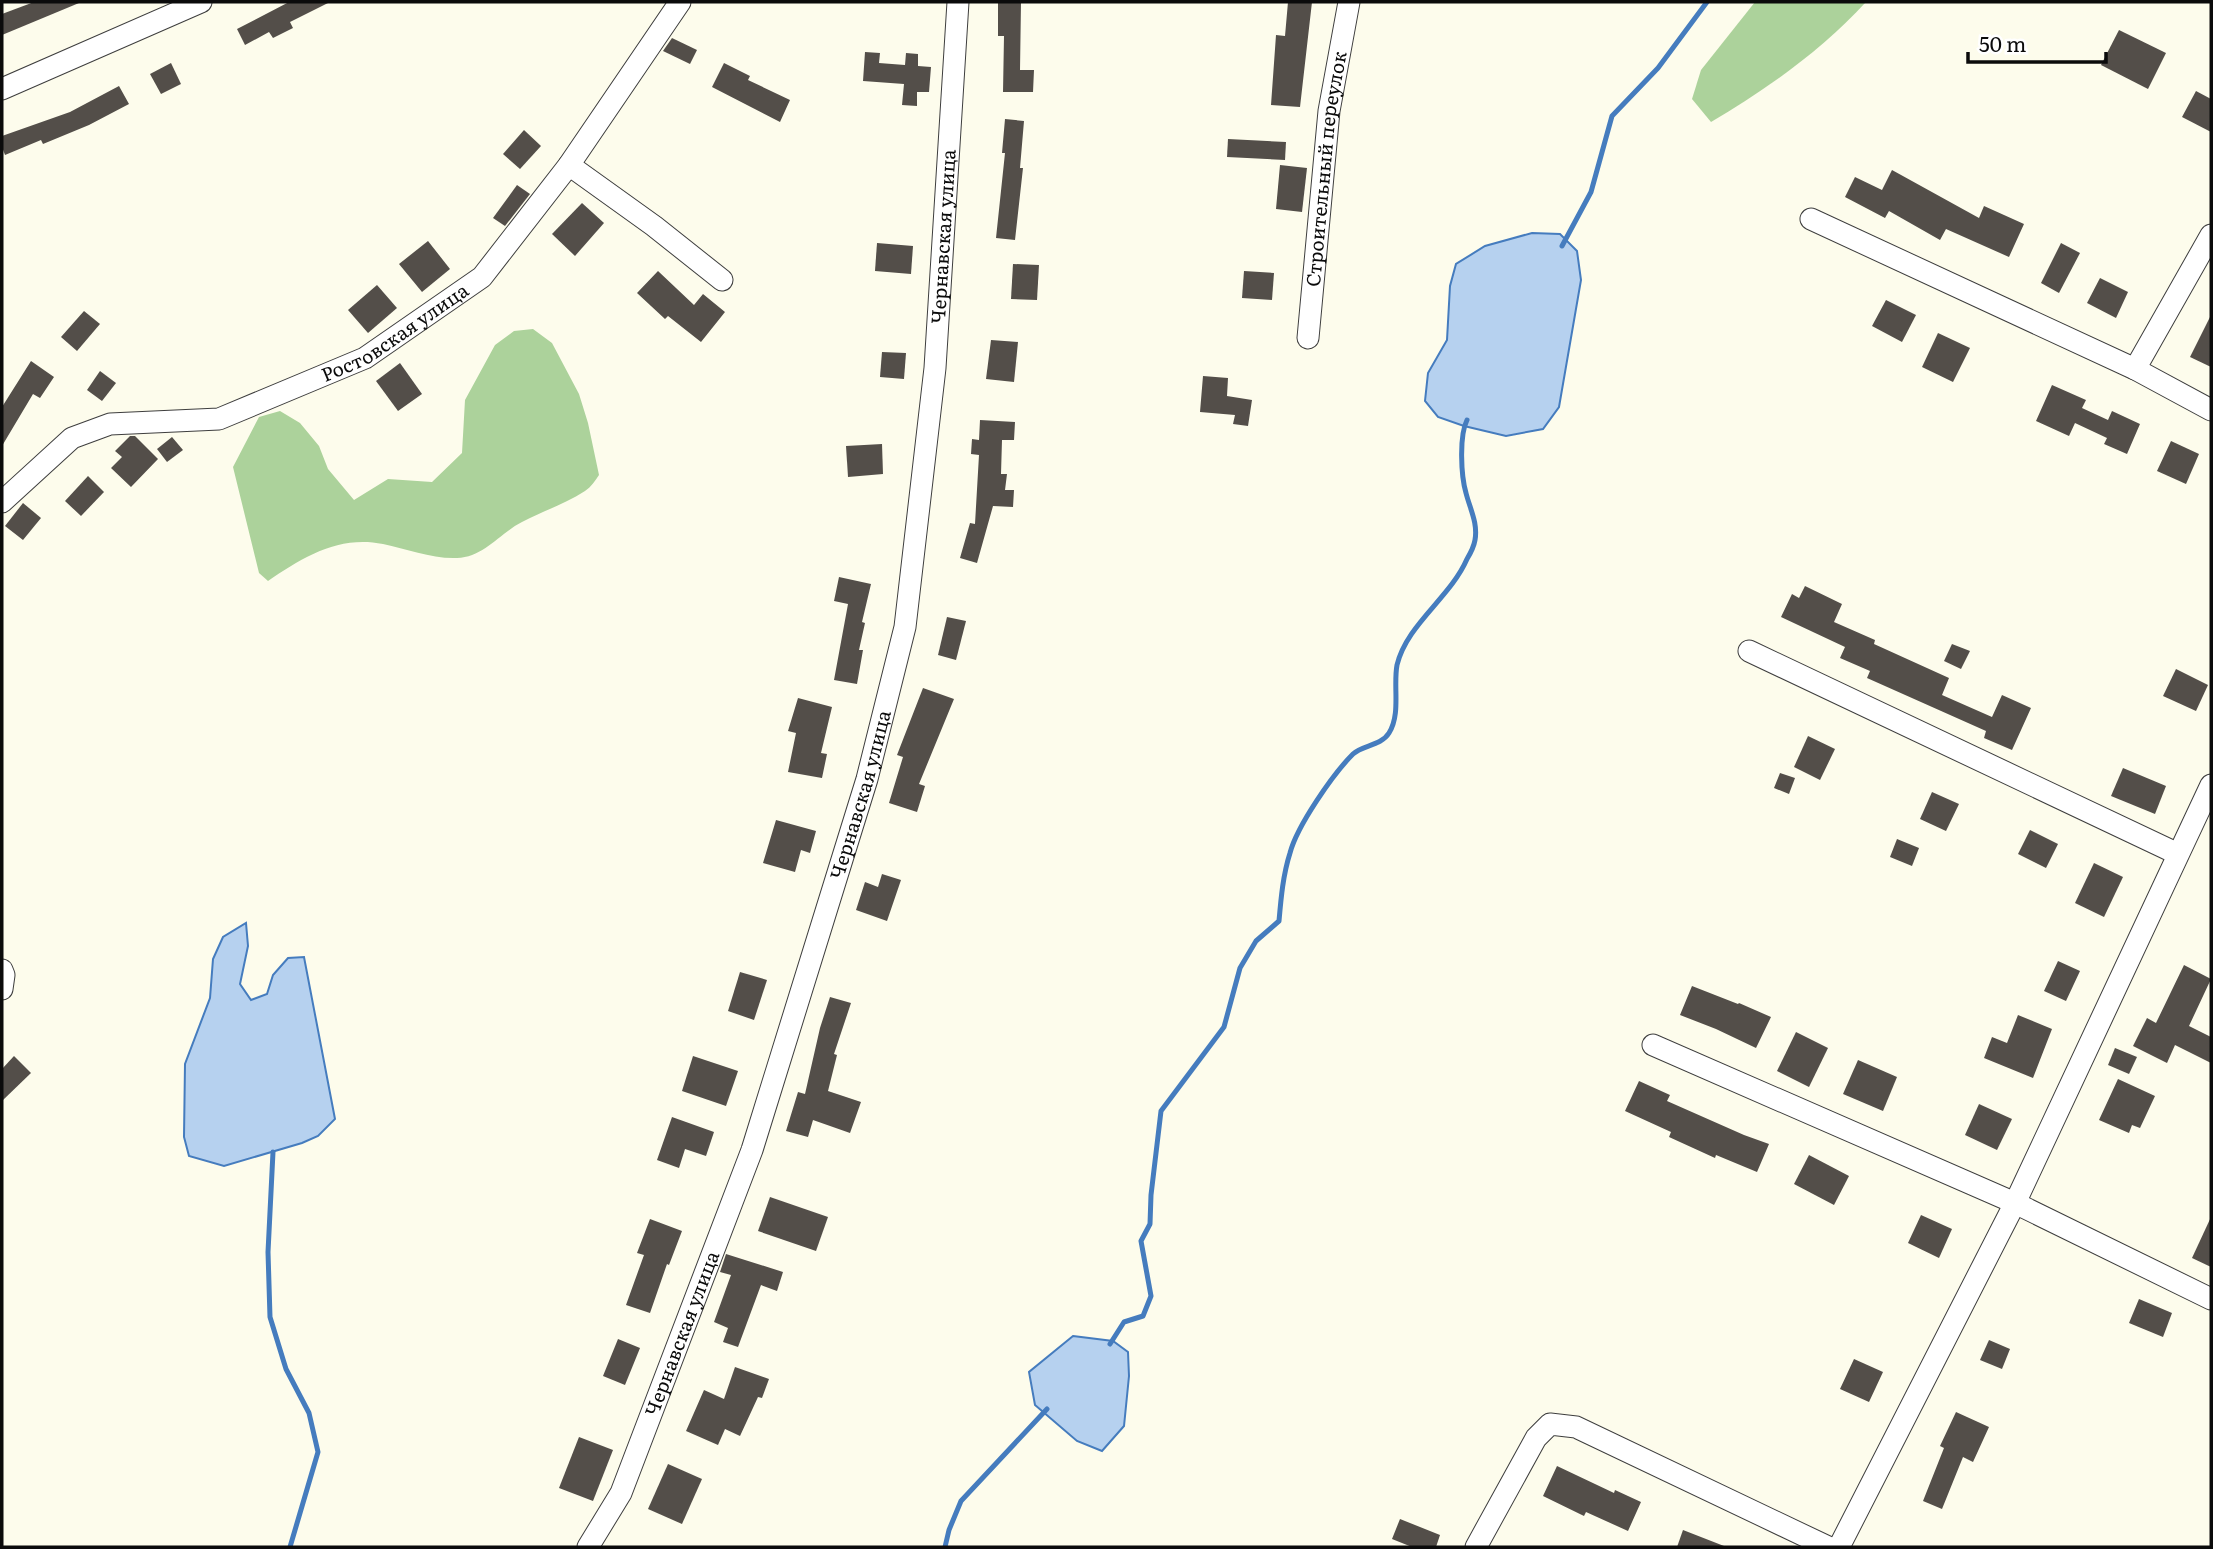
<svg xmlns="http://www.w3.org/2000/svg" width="2213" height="1549" viewBox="0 0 2213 1549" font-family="Literata,serif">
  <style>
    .forest { fill: #acd29b }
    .water { fill: #b6d1ef; stroke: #457cbe; stroke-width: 2 }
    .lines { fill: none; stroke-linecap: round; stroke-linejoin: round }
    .stream { stroke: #457cbe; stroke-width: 5 }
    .building { fill: #534e49 }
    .minor-casing { stroke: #3e3e3e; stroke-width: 23 }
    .minor { stroke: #fff; stroke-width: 21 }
    .labels { text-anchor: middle; stroke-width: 7; stroke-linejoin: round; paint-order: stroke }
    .street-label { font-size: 19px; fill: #0b0b0b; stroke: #fff }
  </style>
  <rect width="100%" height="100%" fill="#fdfcec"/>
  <g class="forest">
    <path d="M1755,2H1866C1822,50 1767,89 1711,122L1692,99L1701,70Z"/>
    <path d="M533,329L552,343L579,394L588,423L599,475C595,481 591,487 585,491C565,504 543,511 522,522C500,533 484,557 457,558C432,559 407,549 383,544C339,535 303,557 268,581L259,573L233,467L259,417L280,411L300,423L319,446L328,469L354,500L388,479L432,482L462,453L465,400L495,345L514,331Z"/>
  </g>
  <g class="water">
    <path d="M1532,233L1560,234L1577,251L1581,280L1559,407L1543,429L1506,436L1464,426L1438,417L1425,401L1428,373L1447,340L1450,286L1456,264L1485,246Z"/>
    <path d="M246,923L248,946L240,984L251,1000L267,994L273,975L288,958L304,957L335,1119L318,1136L302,1143L224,1166L189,1156L184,1137L185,1064L210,998L213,959L223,937Z"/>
    <path d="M1073,1336L1113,1341L1128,1352L1129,1376L1124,1426L1102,1451L1077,1441L1035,1405L1029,1372Z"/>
  </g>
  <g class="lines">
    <g class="stream">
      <path d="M1562,246L1591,192L1612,116L1658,68L1707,2"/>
      <path d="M273,1152L268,1252L270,1317L286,1369L309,1413L318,1452L290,1547"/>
      <path d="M1110,1344L1124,1322L1143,1316L1151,1296L1141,1241L1150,1224L1151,1195L1161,1111L1224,1027L1240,968L1256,941L1279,921C1281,898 1283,875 1290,853C1297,826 1333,774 1353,754C1362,745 1381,746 1389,733C1401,714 1393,686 1397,665C1407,624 1450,598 1467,559C1470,554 1474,546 1475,540C1478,523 1470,509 1466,493C1461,476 1459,436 1467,420"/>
      <path d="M945,1547L949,1530L961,1501L1047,1409"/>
    </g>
  </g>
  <g class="building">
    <path d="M34,2L79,3L2,35V14Z"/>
    <path d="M289,2H330L290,22L293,28L273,38L269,32L245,45L237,29Z"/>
    <path d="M998,2H1021L1020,70H1034L1033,92H1003L1004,36H998Z"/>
    <path d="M1288,2H1312L1300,107L1271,105L1276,35L1285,36Z"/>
    <path d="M2119,30L2166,53L2148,89L2101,65Z"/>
    <path d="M672,38L697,50L690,64L663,51Z"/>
    <path d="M865,52L880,53L879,63L905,65L906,53L918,54V66L931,67L929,92H917V106L902,105L904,84L863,81Z"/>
    <path d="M171,63L181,84L161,94L150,74Z"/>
    <path d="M724,63L750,76L748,80L790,100L780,122L712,87Z"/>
    <path d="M119,86L129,104L89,125L43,144L41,140L5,155L2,147V136L70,112Z"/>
    <path d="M2196,91L2211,99V132L2182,117Z"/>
    <path d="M1005,119L1024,121L1020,168H1023L1015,240L996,238L1005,153H1002Z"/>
    <path d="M524,130L541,146L520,169L503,154Z"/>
    <path d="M1228,139L1286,142L1285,160L1227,157Z"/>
    <path d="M1280,165L1307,168L1302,212L1276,209Z"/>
    <path d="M1892,170L1979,218L1984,206L2024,224L2009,257L1946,229L1940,240L1889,211L1885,218L1845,197L1855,177L1882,190Z"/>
    <path d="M517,185L530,194L505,226L493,218Z"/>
    <path d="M582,203L604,223L575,256L552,234Z"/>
    <path d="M428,241L450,269L422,292L399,264Z"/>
    <path d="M877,243L913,246L911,274L875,271Z"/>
    <path d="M2061,243L2080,253L2059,293L2041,283Z"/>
    <path d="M1013,264L1039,265L1037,300L1011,299Z"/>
    <path d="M658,271L694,305L703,294L725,312L701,342L668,316L665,319L637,293Z"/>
    <path d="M1244,271L1274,273L1272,300L1242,298Z"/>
    <path d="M2100,278L2128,292L2116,318L2087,303Z"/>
    <path d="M377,285L397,308L368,333L348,310Z"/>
    <path d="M1886,300L1916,315L1902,342L1872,326Z"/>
    <path d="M84,311L100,324L77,351L61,337Z"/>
    <path d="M2211,315V367L2190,357Z"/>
    <path d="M1938,333L1970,348L1953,382L1922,367Z"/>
    <path d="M991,340L1018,342L1014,382L986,379Z"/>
    <path d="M882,352L906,353L904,379L880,377Z"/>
    <path d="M31,361L54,377L40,398L33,394L2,446V407Z"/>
    <path d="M400,363L422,394L398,411L376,381Z"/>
    <path d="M100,371L116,383L102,401L87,390Z"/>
    <path d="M1203,376L1228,378L1227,396L1252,400L1248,426L1233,424L1235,415L1200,412Z"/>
    <path d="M2052,385L2086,400L2082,408L2108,420L2112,411L2140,424L2127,454L2104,444L2107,438L2075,423L2069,436L2036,421Z"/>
    <path d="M980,420L1015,422L1014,440H1002L1001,474H1007L1005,490H1014L1013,507L993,506L977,563L960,558L970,523L975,524L979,455L971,454L972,439L979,440Z"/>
    <path d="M130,436H135L158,459L131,487L111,468L122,457L115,451Z"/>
    <path d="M172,437L183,450L167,462L157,449Z"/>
    <path d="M2171,441L2199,454L2186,484L2157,471Z"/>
    <path d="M882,444L883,474L848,477L846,446Z"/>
    <path d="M88,476L104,492L81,516L65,501Z"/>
    <path d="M23,503L41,518L23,540L5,526Z"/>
    <path d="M839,577L871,584L862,622L865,623L859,650H863L857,684L834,680L848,604L834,601Z"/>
    <path d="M1805,586L1842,604L1834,622L1875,640L1874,644L1949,678L1942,695L1992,717L2002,695L2031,708L2012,750L1984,738L1986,731L1867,678L1870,671L1840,658L1845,647L1781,617L1792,594L1799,598Z"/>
    <path d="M947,617L966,621L956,660L938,655Z"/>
    <path d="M1952,644L1970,651L1961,669L1944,661Z"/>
    <path d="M2176,669L2208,685L2196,711L2163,696Z"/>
    <path d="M923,688L954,699L919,784L925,786L917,812L889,803L903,757L897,755Z"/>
    <path d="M798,698L832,707L821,753L827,754L822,778L788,772L796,733L788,731Z"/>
    <path d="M1808,736L1835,749L1820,780L1794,767Z"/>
    <path d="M2123,768L2166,786L2155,814L2111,796Z"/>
    <path d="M1780,773L1795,778L1789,794L1774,788Z"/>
    <path d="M1932,792L1959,804L1946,831L1920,819Z"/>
    <path d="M776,820L816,831L810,853L801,850L795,872L763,863Z"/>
    <path d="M2030,830L2058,844L2046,868L2018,854Z"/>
    <path d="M1897,839L1919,848L1912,866L1890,857Z"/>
    <path d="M2094,863L2123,877L2104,917L2075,903Z"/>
    <path d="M882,874L901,880L887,921L856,910L865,882L878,887Z"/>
    <path d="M2058,961L2080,971L2066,1001L2044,991Z"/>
    <path d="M2184,965L2211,979L2189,1026L2211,1037V1063L2175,1045L2167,1063L2133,1046L2147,1018L2156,1023Z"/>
    <path d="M740,972L767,980L754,1020L728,1011Z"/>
    <path d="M1692,986L1738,1004L1739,1003L1771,1017L1756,1048L1716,1029L1680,1015Z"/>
    <path d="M830,997L851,1003L834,1054L837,1055L828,1091L861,1102L850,1133L813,1120L808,1137L786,1131L798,1092L805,1094L820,1028Z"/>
    <path d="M2018,1015L2052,1029L2033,1078L1984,1058L1992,1037L2007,1043Z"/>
    <path d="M1796,1032L1828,1048L1809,1087L1777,1071Z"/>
    <path d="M2115,1048L2137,1057L2129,1074L2108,1065Z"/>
    <path d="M14,1056L31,1073L2,1101V1069Z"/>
    <path d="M693,1056L738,1071L726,1106L682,1091Z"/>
    <path d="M1858,1060L1897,1077L1883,1111L1843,1094Z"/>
    <path d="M2118,1079L2155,1096L2140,1128L2132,1125L2129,1133L2099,1120Z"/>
    <path d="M1639,1081L1670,1095L1667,1101L1744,1135L1769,1144L1757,1172L1716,1155L1715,1158L1669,1137L1671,1132L1625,1111Z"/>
    <path d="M1979,1104L2012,1119L1997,1150L1965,1135Z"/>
    <path d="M672,1117L714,1132L706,1156L685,1149L679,1168L657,1160Z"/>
    <path d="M1809,1155L1849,1176L1834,1205L1794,1184Z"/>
    <path d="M770,1197L828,1217L816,1251L758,1231Z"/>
    <path d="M1921,1215L1952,1229L1939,1258L1908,1243Z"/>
    <path d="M2211,1217V1267L2192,1258Z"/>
    <path d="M650,1219L682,1231L669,1265L667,1264L650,1313L626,1305L644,1255L637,1253Z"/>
    <path d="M726,1254L783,1272L777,1291L761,1285L738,1347L723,1342L728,1328L714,1322L731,1275L720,1272Z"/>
    <path d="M2139,1299L2172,1313L2163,1337L2129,1323Z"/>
    <path d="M618,1339L640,1348L625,1385L603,1376Z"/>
    <path d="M1989,1340L2010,1349L2002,1369L1980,1360Z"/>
    <path d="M1854,1359L1883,1372L1869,1402L1840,1389Z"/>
    <path d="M735,1367L769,1379L762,1398L758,1397L740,1436L725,1429L718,1445L686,1431L704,1390L724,1399Z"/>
    <path d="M1956,1412L1989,1427L1973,1462L1963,1457L1942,1509L1923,1501L1944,1448L1940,1446Z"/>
    <path d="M579,1437L613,1450L593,1501L559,1488Z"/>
    <path d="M668,1464L702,1479L682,1524L648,1509Z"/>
    <path d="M1557,1466L1614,1493L1615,1490L1641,1502L1628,1531L1586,1512L1584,1516L1543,1496Z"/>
    <path d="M1400,1519L1440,1535L1436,1547H1412L1392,1539Z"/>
    <path d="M1683,1530L1724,1546V1547H1677Z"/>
  </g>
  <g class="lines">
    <defs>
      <g id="minor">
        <path d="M2,89L201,2"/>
        <path d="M569,165L654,226L722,280"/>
        <path d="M1811,219L2135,369"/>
        <path d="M2211,235L2135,369L2211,410"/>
        <path id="s1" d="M1308,338L1329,111L1349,2"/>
        <path id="s2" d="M2,502L72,438L110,424L219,419L365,358L482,277L569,165L680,2"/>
        <path d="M1749,651L2178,854"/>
        <path d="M2,970L4,975L2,989"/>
        <path d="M1653,1045L2015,1203L2211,1299"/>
        <path id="s3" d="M588,1547L621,1493L752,1150L867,779L905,627L935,368L958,2"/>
        <path d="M1476,1547L1536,1438L1550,1424L1576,1427L1828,1547"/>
        <path d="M1839,1547L2015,1203L2211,785"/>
      </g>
    </defs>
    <use href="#minor" class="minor-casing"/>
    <use href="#minor" class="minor"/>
  </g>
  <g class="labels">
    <g class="street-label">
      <text dy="7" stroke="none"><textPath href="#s1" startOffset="170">Строительный переулок</textPath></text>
      <text dy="7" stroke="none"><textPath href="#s3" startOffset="1368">Чернавская улица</textPath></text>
      <text dy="7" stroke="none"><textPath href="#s2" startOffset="441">Ростовская улица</textPath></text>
      <text dy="7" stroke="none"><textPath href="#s3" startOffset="802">Чернавская улица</textPath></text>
      <text dy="7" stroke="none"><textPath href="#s3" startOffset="234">Чернавская улица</textPath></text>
    </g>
  </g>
  <rect width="2213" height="1549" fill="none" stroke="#0b0b0b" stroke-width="7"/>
  <path d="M1968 52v10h138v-10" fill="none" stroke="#0b0b0b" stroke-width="3.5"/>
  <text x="1979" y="52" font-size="21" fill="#0b0b0b" stroke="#ffffff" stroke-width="5" paint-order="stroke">50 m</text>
</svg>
